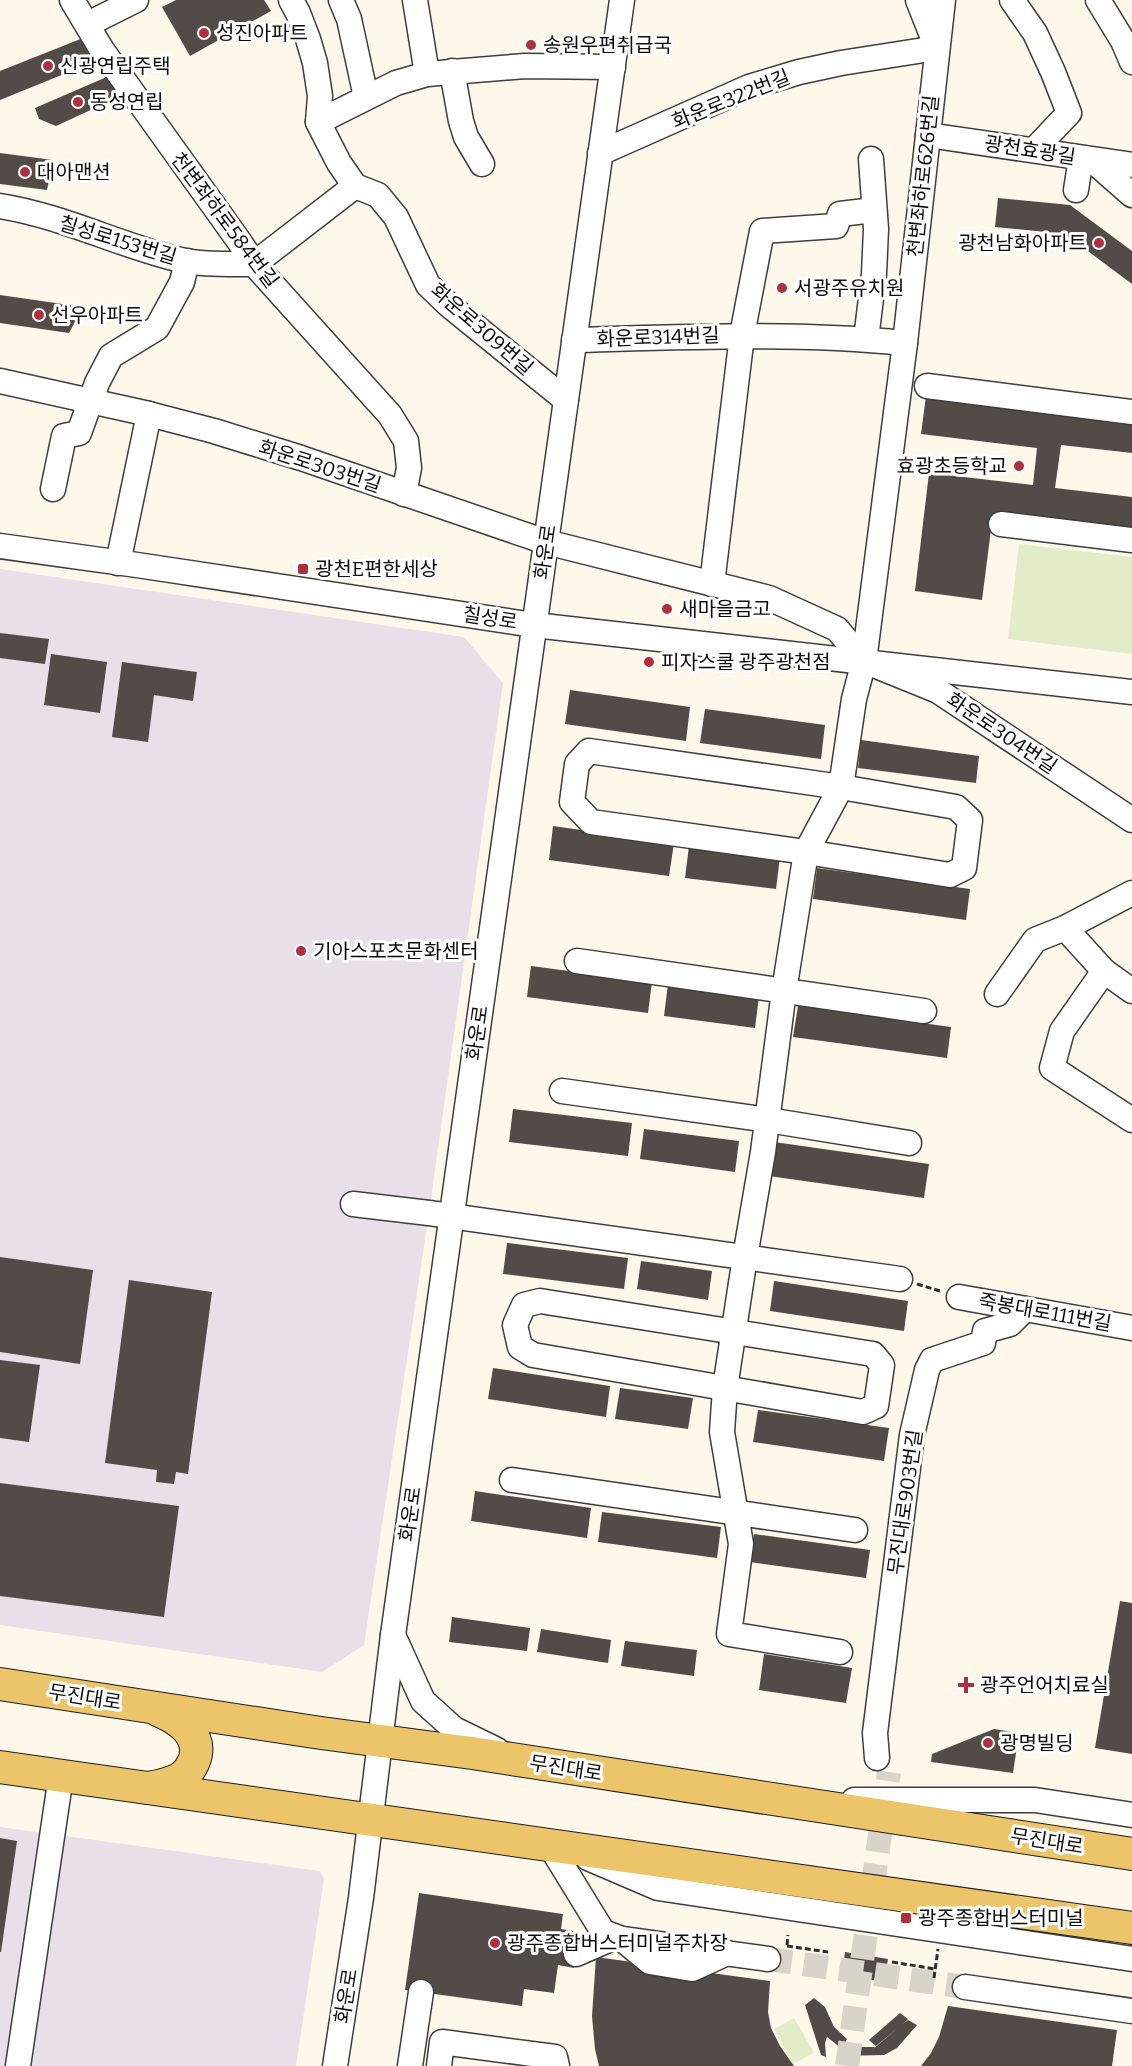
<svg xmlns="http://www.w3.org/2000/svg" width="1132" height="2066" viewBox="0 0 1132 2066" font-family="Bitter,'Noto Sans KR',serif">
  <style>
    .industrial { fill: #e8dfe9 }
    .pitch { fill: #e2ecc9 }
    .building { fill: #524b48 }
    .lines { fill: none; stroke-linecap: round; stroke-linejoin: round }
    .minor-tunnel { stroke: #d9d4c9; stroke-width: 24; stroke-dasharray: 24 12; stroke-linecap: butt }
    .minor-casing { stroke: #3e3e3e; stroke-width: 27 }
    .major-casing { stroke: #1c1c1c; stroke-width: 34 }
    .path { stroke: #2d2d2d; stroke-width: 3; stroke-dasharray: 6 3; stroke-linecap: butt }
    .minor { stroke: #fff; stroke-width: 24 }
    .major { stroke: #ecc56b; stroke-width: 32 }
    .poi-dot { fill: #ae303e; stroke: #fff; stroke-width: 2 }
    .labels { text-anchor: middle; stroke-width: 6; stroke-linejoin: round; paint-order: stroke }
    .poi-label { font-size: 20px; fill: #0b0b0b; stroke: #fff; text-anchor: start }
    .street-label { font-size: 20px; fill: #0b0b0b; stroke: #fff }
  </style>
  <rect width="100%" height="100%" fill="#fdf8ea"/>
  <g class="industrial">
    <path d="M0,569L464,637L503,683L429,1213L364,1645L322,1672L0,1625Z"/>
    <path d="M0,1827L320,1871L324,1879L296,2066H0Z"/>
  </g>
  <g class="pitch">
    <path d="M1019,544L1132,557V654L1008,639Z"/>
    <path d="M794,2018L814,2053L793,2064L774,2029Z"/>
  </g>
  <g class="building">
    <path d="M176,0H264L271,11L190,56L162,7Z"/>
    <path d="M83,38L96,61L0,100V71Z"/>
    <path d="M109,76L121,96L56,126L39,119L35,108Z"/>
    <path d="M0,153L53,160L47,190L0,184Z"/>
    <path d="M998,198L1070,205L1132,251V284L1065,234L995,227Z"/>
    <path d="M0,295L83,307L69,333L0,323Z"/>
    <path d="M926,396L1132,414V453L1061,445L1055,488L1132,497V531L993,514L982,600L915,591L929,473L1033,485L1037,448L921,434Z"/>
    <path d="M0,633L49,639L45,664L0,658Z"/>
    <path d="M51,654L107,662L100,713L44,705Z"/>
    <path d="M122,662L197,672L193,701L154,695L148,742L112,737Z"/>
    <path d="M570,690L690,707L686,741L565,724Z"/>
    <path d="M705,709L825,725L821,759L700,743Z"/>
    <path d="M861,740L979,756L976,783L858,768Z"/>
    <path d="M553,826L674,843L669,876L549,860Z"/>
    <path d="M689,846L780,857L776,889L685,878Z"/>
    <path d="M817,868L970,889L966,920L813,899Z"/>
    <path d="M531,966L652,982L648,1013L527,997Z"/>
    <path d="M668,984L759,996L755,1028L664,1016Z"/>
    <path d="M798,1006L951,1027L947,1058L793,1037Z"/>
    <path d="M513,1109L632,1123L628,1156L509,1142Z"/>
    <path d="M644,1129L739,1141L735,1172L640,1159Z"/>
    <path d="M774,1142L929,1164L924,1198L769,1176Z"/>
    <path d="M507,1243L628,1258L624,1289L503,1274Z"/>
    <path d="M0,1257L93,1270L80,1364L0,1352Z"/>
    <path d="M641,1261L712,1271L708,1300L637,1289Z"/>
    <path d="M129,1280L212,1292L188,1474L176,1472L174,1484L156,1482L157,1470L105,1463Z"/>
    <path d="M774,1281L908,1301L904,1331L770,1311Z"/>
    <path d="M0,1360L40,1365L29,1442L0,1438Z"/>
    <path d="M493,1368L610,1386L606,1417L488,1399Z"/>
    <path d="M620,1388L693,1398L688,1429L615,1419Z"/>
    <path d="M758,1410L889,1428L884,1461L753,1442Z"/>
    <path d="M0,1483L179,1506L164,1617L0,1596Z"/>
    <path d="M475,1491L591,1508L587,1538L471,1521Z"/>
    <path d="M602,1512L721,1527L717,1558L598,1542Z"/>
    <path d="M754,1534L870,1550L866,1578L750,1562Z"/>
    <path d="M1120,1601L1132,1603V1754L1095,1748Z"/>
    <path d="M452,1617L530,1628L527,1651L449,1642Z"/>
    <path d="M541,1629L611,1640L608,1663L537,1652Z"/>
    <path d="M625,1641L697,1650L694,1676L621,1666Z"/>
    <path d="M764,1654L852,1668L846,1703L759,1690Z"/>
    <path d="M994,1729L1019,1733L1013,1773L931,1762L932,1754Z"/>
    <path d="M0,1838L17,1841L1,1952H0Z"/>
    <path d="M419,1893L563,1914L561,1929L579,1932L574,1968L558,1965L554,1993L524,1989L522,2006L405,1990Z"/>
    <path d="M845,1952L888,1959L884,1982L842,1975Z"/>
    <path d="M596,1957L770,1981L768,2012L771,2028L780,2046L794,2066H599L595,2049L592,2016Z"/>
    <path d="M814,1998L825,2007L834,2027L847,2039L843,2047H875L872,2050L899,2027L876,2046L869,2040L900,2013L908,2019L903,2024L908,2020L917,2025L897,2048L884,2055L837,2056L841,2048L827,2037L825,2043L826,2057L821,2055L805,2005Z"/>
    <path d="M948,2006L1117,2030L1112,2066H921L931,2053L939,2037Z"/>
  </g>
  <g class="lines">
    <g class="minor-tunnel">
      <path d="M768,1959L965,1987"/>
      <path d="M847,2066L889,1772"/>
    </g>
    <defs>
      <g id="minor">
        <path d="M72,0L102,50L239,241L254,264L390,415L406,441L409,468L404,494"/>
        <path d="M291,0L298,13L308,39L315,63L320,96L318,122L339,163L355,186L378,195L396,217L428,285L450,306L566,400"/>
        <path d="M341,0L349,19L366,97"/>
        <path d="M415,0L427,74"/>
        <path d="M1012,0L1035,33L1053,72L1069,113L1034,150"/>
        <path d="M1098,0L1123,41L1132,62"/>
        <path d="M88,24L136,0"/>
        <path d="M452,71L461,121L466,137L482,164"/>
        <path d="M318,122L396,83L427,74L525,66L613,67"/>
        <path d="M928,135L1132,165"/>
        <path d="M600,153L749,87L799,72L841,63L937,48L918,0"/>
        <path d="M1092,160L1132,195"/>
        <path d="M1076,190L1081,158"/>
        <path d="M0,206C64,216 122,247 185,261C207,265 232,264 254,264L355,186"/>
        <path d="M866,339L874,274L876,229L871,159"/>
        <path d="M574,340C685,337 795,332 905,343"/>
        <path d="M0,381L149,414L214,431L301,458L546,542L769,598L837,629L864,661L938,691L1132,820"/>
        <path d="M927,386L1132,412"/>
        <path d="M53,489L64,436L79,433L97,383L111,356L157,328L182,282L187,261"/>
        <path d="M1001,524L1132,540"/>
        <path d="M0,546L137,565L534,625L1132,692"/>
        <path d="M118,563L149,414"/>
        <path d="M712,584L742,335L762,231L836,226L840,214L874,210"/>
        <path d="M589,751L841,787L956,807L970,820L964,868L950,875L806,852L591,822L572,802L577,764Z"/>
        <path d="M1065,928L1104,971L1132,991"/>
        <path d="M577,961L924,1011"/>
        <path d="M1104,971L1062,1031L1052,1068L1132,1120"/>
        <path d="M997,994L1035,940L1065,928L1132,893"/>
        <path d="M562,1091L768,1120L909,1143"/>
        <path d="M353,1204L429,1213L900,1279"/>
        <path d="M959,1297L1132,1328"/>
        <path d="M540,1301L873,1354L882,1365L876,1406L863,1412L533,1355L520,1347L515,1325L524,1305Z"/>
        <path d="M512,1480L855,1530"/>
        <path d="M393,1635L423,1701L454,1729L497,1750"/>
        <path d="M840,1652L729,1634L741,1544L722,1432L725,1388L745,1257L763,1152L784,991L806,852L841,787L854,699L864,661L905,343L943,0"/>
        <path d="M877,1758L875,1733L912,1435L927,1370L932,1360L983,1343L985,1331L1010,1324L1025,1309"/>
        <path d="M854,1800H1035L1132,1815"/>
        <path d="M549,1844L603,1932L622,1939L768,1959"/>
        <path d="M588,1858L658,1888L1132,1959"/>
        <path d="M622,1939L650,1962L692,1969L727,1953"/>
        <path d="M576,1954L615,1937"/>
        <path d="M965,1987L1132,2011"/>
        <path d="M18,2066L61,1776"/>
        <path d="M335,2066L361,1898L393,1635L622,0"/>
        <path d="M410,2066L421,1992"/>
        <path d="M439,2066L442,2042L555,2057L557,2066"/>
      </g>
      <g id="major">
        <path d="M0,1684L321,1733L472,1753L1132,1854"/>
        <path d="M0,1767L1132,1928"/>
        <path d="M148,1788C159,1786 170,1784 179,1779C187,1775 191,1768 194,1761C204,1735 179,1719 158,1710"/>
      </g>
    </defs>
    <use href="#minor" class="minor-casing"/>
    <use href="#major" class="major-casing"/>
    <g class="path">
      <path d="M917,1284L940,1291"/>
      <path d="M787,1945L788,1935"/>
      <path d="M787,1946L828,1952"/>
      <path d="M892,1962L935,1969"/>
      <path d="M934,1978L938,1949"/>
    </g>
    <use href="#minor" class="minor"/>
    <use href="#major" class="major"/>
  </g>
  <g class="poi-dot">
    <circle cx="204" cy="33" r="6"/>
    <circle cx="531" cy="45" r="6"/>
    <circle cx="48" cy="66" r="6"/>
    <circle cx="78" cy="102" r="6"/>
    <circle cx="25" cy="172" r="6"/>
    <circle cx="1099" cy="243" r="6"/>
    <circle cx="782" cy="288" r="6"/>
    <circle cx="39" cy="315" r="6"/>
    <circle cx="1019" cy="466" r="6"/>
    <rect x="297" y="563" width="12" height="12" rx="3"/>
    <circle cx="667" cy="609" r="6"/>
    <circle cx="649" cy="662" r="6"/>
    <circle cx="301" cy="951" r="6"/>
    <path d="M963 1676h6v6h6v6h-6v6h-6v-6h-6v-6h6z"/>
    <circle cx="988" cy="1743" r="6"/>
    <rect x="900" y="1912" width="12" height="12" rx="3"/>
    <circle cx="495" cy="1943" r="6"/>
  </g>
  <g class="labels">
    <g class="poi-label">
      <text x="216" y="40">성진아파트</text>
      <text x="543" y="52">송원우편취급국</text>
      <text x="60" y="73">신광연립주택</text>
      <text x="90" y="109">동성연립</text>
      <text x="37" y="179">대아맨션</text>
      <text x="1087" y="250" text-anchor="end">광천남화아파트</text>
      <text x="794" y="295">서광주유치원</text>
      <text x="51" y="322">선우아파트</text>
      <text x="1007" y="473" text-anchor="end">효광초등학교</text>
      <text x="315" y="576">광천E편한세상</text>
      <text x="679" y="616">새마을금고</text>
      <text x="661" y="669">피자스쿨 광주광천점</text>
      <text x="313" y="958">기아스포츠문화센터</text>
      <text x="980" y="1692">광주언어치료실</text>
      <text x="1000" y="1750">광명빌딩</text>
      <text x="918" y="1925">광주종합버스터미널</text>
      <text x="507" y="1950">광주종합버스터미널주차장</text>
    </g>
    <g class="street-label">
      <text transform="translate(731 99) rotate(-22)" y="7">화운로322번길</text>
      <text transform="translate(1030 150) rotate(9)" y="7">광천효광길</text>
      <text transform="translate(923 176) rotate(-84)" y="7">천변좌하로626번길</text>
      <text transform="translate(225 220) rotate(53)" y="7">천변좌하로584번길</text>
      <text transform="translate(118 240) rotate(17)" y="7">칠성로153번길</text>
      <text transform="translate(482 329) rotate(41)" y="7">화운로309번길</text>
      <text transform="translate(658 337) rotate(-2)" y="7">화운로314번길</text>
      <text transform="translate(320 466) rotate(18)" y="7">화운로303번길</text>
      <text transform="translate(545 552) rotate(-82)" y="7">화운로</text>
      <text transform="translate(490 618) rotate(9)" y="7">칠성로</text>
      <text transform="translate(1002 733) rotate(34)" y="7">화운로304번길</text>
      <text transform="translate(477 1033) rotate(-82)" y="7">화운로</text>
      <text transform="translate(1045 1312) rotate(10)" y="7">죽봉대로111번길</text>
      <text transform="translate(905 1502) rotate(-82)" y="7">무진대로903번길</text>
      <text transform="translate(410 1514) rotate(-82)" y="7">화운로</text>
      <text transform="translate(85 1697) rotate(9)" y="7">무진대로</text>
      <text transform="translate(566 1768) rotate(9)" y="7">무진대로</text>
      <text transform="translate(1047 1841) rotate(9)" y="7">무진대로</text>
      <text transform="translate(346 1996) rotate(-81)" y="7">화운로</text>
    </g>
  </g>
</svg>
